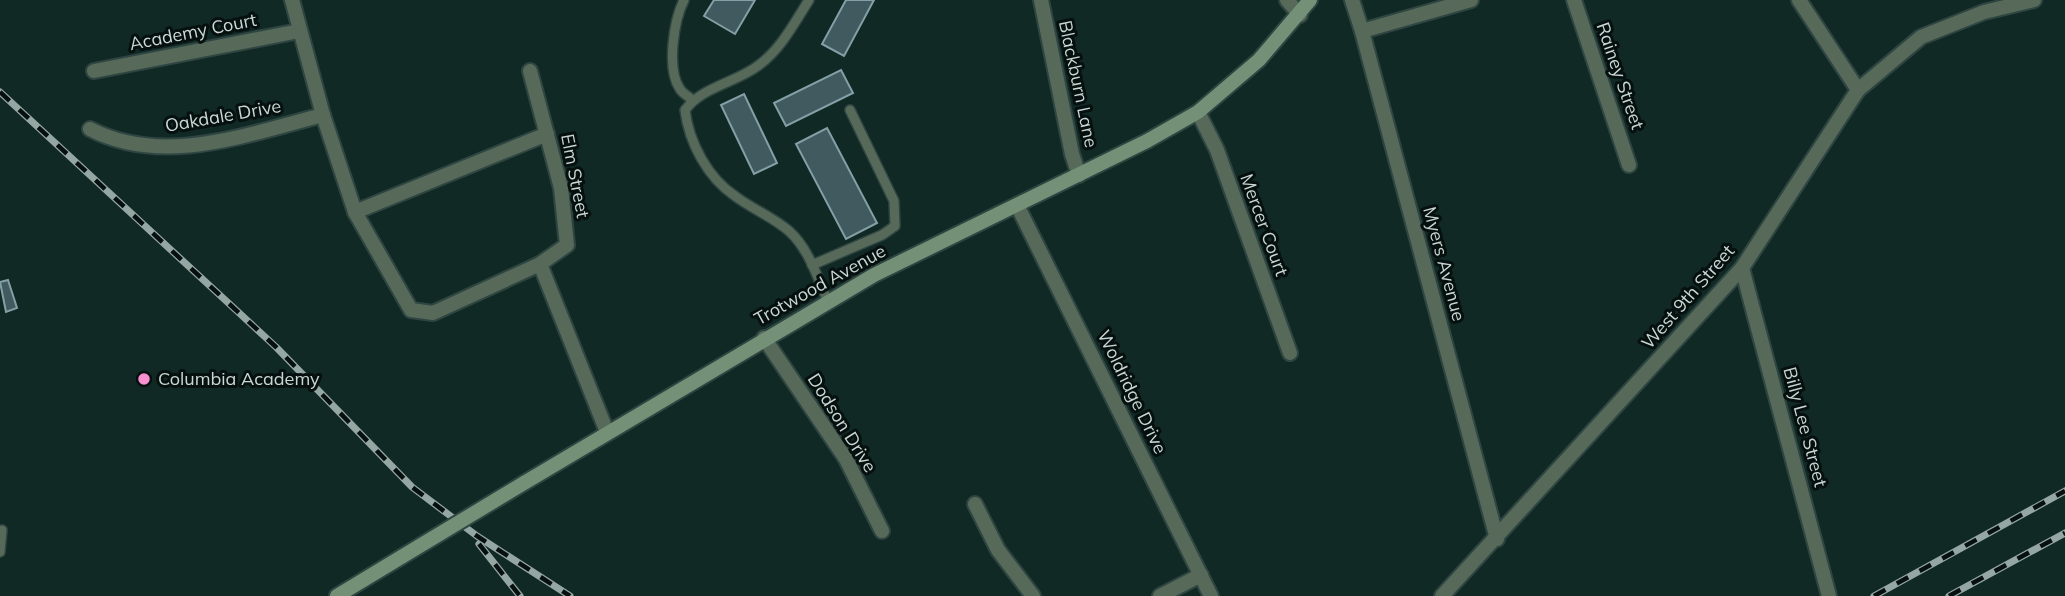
<svg xmlns="http://www.w3.org/2000/svg" width="2065" height="596" viewBox="0 0 2065 596" font-family="Mulish,sans-serif">
  <style>
    .building { fill: #405a60; stroke: #849fa5; stroke-width: 2 }
    .lines { fill: none; stroke-linecap: round; stroke-linejoin: round }
    .service-casing { stroke: #2e4541; stroke-width: 12 }
    .minor-casing { stroke: #2e4541; stroke-width: 18 }
    .secondary-casing { stroke: #2e4541; stroke-width: 18 }
    .service { stroke: #576a5a; stroke-width: 9 }
    .minor { stroke: #576a5a; stroke-width: 14 }
    .secondary { stroke: #749178; stroke-width: 14 }
    .rail-casing { stroke: #95a7a3; stroke-width: 7 }
    .rail { stroke: #06100e; stroke-width: 4.5; stroke-dasharray: 13; stroke-linecap: butt }
    .secondary-bridge-casing { stroke: #2e4541; stroke-width: 18; stroke-linecap: butt }
    .secondary-bridge { stroke: #749178; stroke-width: 14 }
    .poi-dot { fill: #f690d0; stroke: #06100e; stroke-width: 2.5 }
    .labels { text-anchor: middle; stroke-width: 6; stroke-linejoin: round; paint-order: stroke }
    .street-label { font-size: 18px; fill: #c9d8d4; stroke: #06100e }
    .poi-label { font-size: 18px; fill: #c9d8d4; stroke: #06100e; text-anchor: start }
  </style>
  <rect width="100%" height="100%" fill="#112925"/>
  <g class="building">
    <path d="M714,0H755L735,34L704,16Z"/>
    <path d="M846,0H874L844,56L822,44Z"/>
    <path d="M841,70L853,93L786,126L774,103Z"/>
    <path d="M744,94L777,163L754,174L721,105Z"/>
    <path d="M827,128L877,223L846,239L796,144Z"/>
    <path d="M8,280L17,308L6,312L0,282Z"/>
  </g>
  <g class="lines">
    <defs>
      <g id="service">
        <path d="M684,0C674,20 666,69 680,89C682,93 689,97 693,100"/>
        <path d="M809,0C795,22 781,49 759,65C736,83 703,86 685,110C689,143 708,178 735,196C752,209 773,217 789,231C809,249 817,277 828,301"/>
        <path d="M812,265L882,235L895,226L894,201L850,110"/>
        <path d="M0,552L2,530"/>
      </g>
      <g id="minor">
        <path d="M292,0L323,115L355,212L411,310L433,313L540,264"/>
        <path d="M1041,0L1072,154L1079,175"/>
        <path d="M1287,0L1300,15"/>
        <path d="M1352,0L1362,31L1497,539"/>
        <path d="M1574,0L1629,165"/>
        <path d="M1799,0L1858,90"/>
        <path d="M1362,31L1471,0"/>
        <path d="M94,71L299,31"/>
        <path d="M530,71L561,188L567,245L540,264L607,432"/>
        <path d="M1198,112L1217,150L1290,353"/>
        <path d="M90,129C163,167 248,134 323,115"/>
        <path d="M1017,205L1211,596"/>
        <path d="M355,212L547,134"/>
        <path d="M1742,268L1829,596"/>
        <path d="M764,338L846,459L882,531"/>
        <path d="M975,504L998,550L1033,596"/>
        <path d="M1160,596L1201,575"/>
        <path d="M1442,596L1742,268L1858,90L1921,37L1984,12L2034,0"/>
      </g>
      <g id="secondary">
        <path d="M524,483L874,275L1147,141L1198,112L1259,60L1310,0"/>
        <path d="M337,596L403,556"/>
      </g>
    </defs>
    <use href="#service" class="service-casing"/>
    <use href="#minor" class="minor-casing"/>
    <use href="#secondary" class="secondary-casing"/>
    <use href="#service" class="service"/>
    <use href="#minor" class="minor"/>
    <use href="#secondary" class="secondary"/>
    <defs>
      <g id="rail">
        <path d="M0,92L276,347L412,487L477,536L570,596"/>
        <path d="M479,544L520,596"/>
        <path d="M1874,596L2065,491"/>
        <path d="M1949,596L2065,533"/>
      </g>
    </defs>
    <use href="#rail" class="rail-casing"/>
    <use href="#rail" class="rail"/>
    <defs>
      <path id="secondary-bridge" d="M403,556L524,483"/>
    </defs>
    <use href="#secondary-bridge" class="secondary-bridge-casing"/>
    <use href="#secondary-bridge" class="secondary-bridge"/>
  </g>
  <circle class="poi-dot" cx="144" cy="379" r="7"/>
  <g class="labels">
    <g class="street-label">
      <text transform="translate(193 32) rotate(-11)" y="6">Academy Court</text>
      <text transform="translate(1620 76) rotate(71)" y="6">Rainey Street</text>
      <text transform="translate(1078 84) rotate(78)" y="6">Blackburn Lane</text>
      <text transform="translate(223 116) rotate(-10)" y="6">Oakdale Drive</text>
      <text transform="translate(575 176) rotate(79)" y="6">Elm Street</text>
      <text transform="translate(1264 225) rotate(70)" y="6">Mercer Court</text>
      <text transform="translate(1444 264) rotate(75)" y="6">Myers Avenue</text>
      <text transform="translate(820 285) rotate(-29)" y="6">Trotwood Avenue</text>
      <text transform="translate(1688 297) rotate(-49)" y="6">West 9th Street</text>
      <text transform="translate(1132 392) rotate(64)" y="6">Woldridge Drive</text>
      <text transform="translate(842 423) rotate(58)" y="6">Dodson Drive</text>
      <text transform="translate(1805 427) rotate(75)" y="6">Billy Lee Street</text>
    </g>
    <g class="poi-label">
      <text x="158" y="385">Columbia Academy</text>
    </g>
  </g>
</svg>
